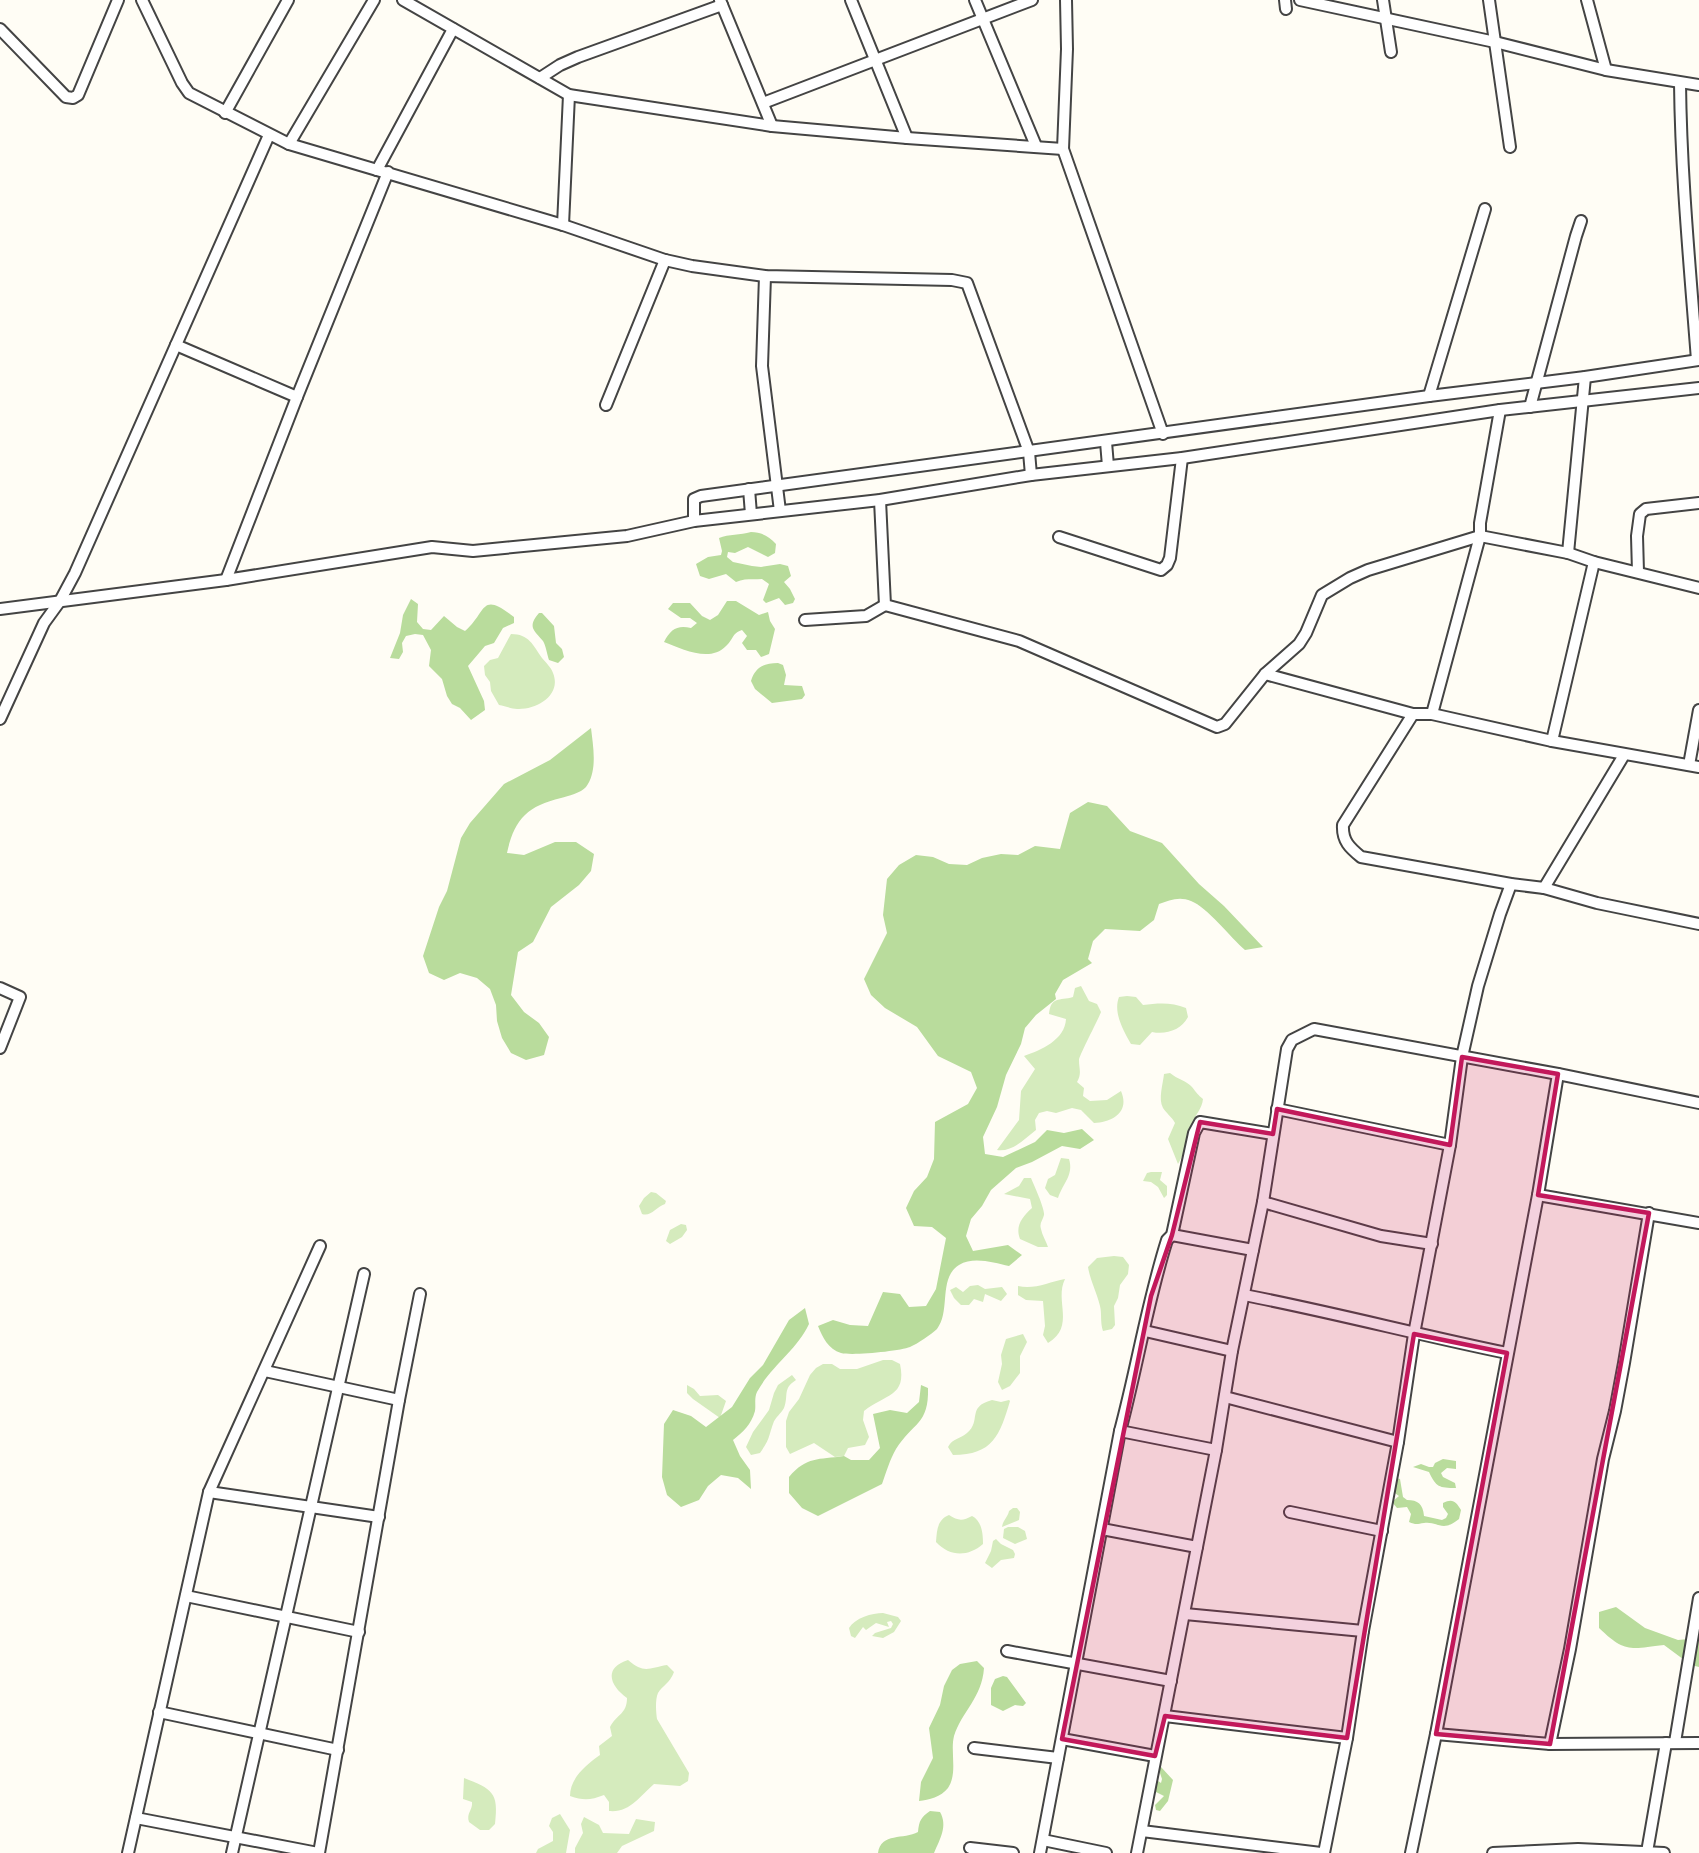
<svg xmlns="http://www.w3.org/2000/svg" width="1699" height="1853" viewBox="0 0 1699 1853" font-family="'PT Serif',serif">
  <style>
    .green { fill: #d5ebbd }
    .forest { fill: #b9dc9c }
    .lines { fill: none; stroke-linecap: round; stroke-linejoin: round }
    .minor-casing { stroke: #444; stroke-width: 14 }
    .minor { stroke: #fff; stroke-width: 10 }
    .marked { fill: #c2185b; fill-opacity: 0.2; stroke: #c2185b; stroke-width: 4.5; stroke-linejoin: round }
  </style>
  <rect width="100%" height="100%" fill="#fffdf5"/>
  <g class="green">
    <path d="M511,634C529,634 533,645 542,658C546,663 551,667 553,673C562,695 537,710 517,709C512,709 505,706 499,705L491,691L490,682L485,675L484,666L490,660L498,658Z"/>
    <path d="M1081,986L1089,1001L1097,1004L1101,1012C1098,1020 1079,1056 1079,1060C1079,1069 1082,1073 1077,1082L1084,1088L1083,1096L1090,1101L1107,1100L1121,1091C1130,1112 1113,1122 1094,1123L1081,1110L1072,1108L1056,1113L1047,1111L1039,1113L1035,1120L1036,1130C1024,1139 1013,1152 997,1150L1019,1120L1021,1091L1035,1069L1024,1056C1041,1050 1065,1040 1066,1019L1049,1014C1051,996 1059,1001 1073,997L1075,988Z"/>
    <path d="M1127,996L1136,997L1143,1005C1158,1003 1172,1002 1186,1008L1188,1017C1181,1030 1166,1035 1152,1032L1140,1045L1131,1044C1123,1030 1113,1012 1119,997Z"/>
    <path d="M1170,1073C1177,1079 1187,1081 1192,1087C1196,1092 1198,1095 1203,1099C1202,1109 1196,1113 1193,1122C1189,1134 1185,1153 1178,1164L1168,1139L1175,1123C1172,1117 1166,1113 1163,1108C1158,1099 1163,1084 1164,1074Z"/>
    <path d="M1061,1158L1069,1159C1074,1175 1063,1183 1058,1198L1050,1195L1045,1188L1048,1179L1055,1175Z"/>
    <path d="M1151,1172H1162L1160,1180L1167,1186V1195L1164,1198L1158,1187L1151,1182L1143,1181L1147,1173Z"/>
    <path d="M1024,1178H1031C1034,1185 1045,1209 1044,1215C1043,1220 1039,1223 1041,1229C1042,1235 1046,1241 1048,1247H1038L1020,1239C1015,1226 1022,1217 1032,1208L1030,1199L1004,1194L1019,1186Z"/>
    <path d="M651,1192L656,1193L666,1201L665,1204C656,1207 651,1217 642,1214L639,1206L644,1198Z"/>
    <path d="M681,1224L686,1225L687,1230L682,1237L670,1244L666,1241L670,1230Z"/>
    <path d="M1114,1256L1123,1257L1129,1265L1128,1274L1120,1285L1118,1298L1114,1306L1115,1325L1112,1329L1103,1331C1100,1322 1102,1314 1100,1306C1097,1293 1090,1280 1088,1267L1097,1258Z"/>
    <path d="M1065,1279C1054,1301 1076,1326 1048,1343L1043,1335L1045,1326L1043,1301L1026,1300L1018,1295V1286C1034,1290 1049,1282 1065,1279Z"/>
    <path d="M978,1285L985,1289L1002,1287L1007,1294L1001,1301L985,1294L983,1302L974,1299L969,1305H961L954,1298L950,1290L956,1287L963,1292L970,1286Z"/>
    <path d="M1023,1334L1027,1342L1020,1356V1373L1010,1386L1002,1390L998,1382L1002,1364L1001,1355L1006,1339Z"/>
    <path d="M883,1360H892L900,1364C907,1397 885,1394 864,1411L863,1420L869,1437L865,1445L848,1448L844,1456L835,1457L814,1443L790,1454L786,1447V1421L789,1412L799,1399L810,1375L816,1368L823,1364H832L840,1369H857Z"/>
    <path d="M792,1375L796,1380C782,1389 789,1395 784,1408C781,1414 775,1417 773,1424C768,1438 770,1439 760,1453L751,1455L746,1447L753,1432L769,1410L774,1393L778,1385Z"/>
    <path d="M687,1385L694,1389L700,1396L718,1395L726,1401L720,1418L693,1399L687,1393Z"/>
    <path d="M992,1400L1001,1402L1009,1400L1010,1401C1000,1435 993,1455 953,1455L948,1447C953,1438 960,1439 967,1433C982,1421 966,1407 992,1400Z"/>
    <path d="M1013,1508H1017L1020,1512L1019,1520L1002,1527C1003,1520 1008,1517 1009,1511Z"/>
    <path d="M949,1515C958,1521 963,1521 972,1516C982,1521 983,1534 983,1544C968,1557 950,1557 936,1542C937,1530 937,1520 949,1515Z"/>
    <path d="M1008,1527H1018L1025,1531L1027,1539L1015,1544L1003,1538L1004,1529Z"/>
    <path d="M996,1539L1001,1544L1013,1550L1015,1554L1014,1558L1001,1560L992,1568L985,1563L991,1551L993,1541Z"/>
    <path d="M883,1613L898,1617L901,1621L894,1632L883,1638L872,1636L875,1633L891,1628L893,1624L891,1621L887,1622L889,1627L876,1623L866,1630L863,1627L855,1638L851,1636L849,1628C855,1618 872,1613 883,1613Z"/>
    <path d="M628,1660C644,1674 649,1668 667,1665L674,1672C670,1683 662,1686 658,1693C655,1700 656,1712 657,1719L689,1773L688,1781L680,1786L654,1784C640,1796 630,1813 609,1811V1802L604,1795C591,1800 584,1801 570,1796C570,1778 586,1765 600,1755L599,1746L612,1736L610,1727C617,1714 627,1714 627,1698C610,1686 603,1668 628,1660Z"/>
    <path d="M464,1778C492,1789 499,1792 495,1824L489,1830H480L469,1822C466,1813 473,1810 472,1802L463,1799Z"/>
    <path d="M560,1814L570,1830L566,1853H536L538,1849L553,1841V1832L549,1826L552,1818Z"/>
    <path d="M584,1817L599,1825L603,1833L629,1834L636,1819L655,1822L654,1831L622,1846L617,1853H575V1848L583,1833L581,1824Z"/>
  </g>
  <g class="forest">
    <path d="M751,532C761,532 769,536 776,544L775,553L768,557L748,547L735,553L728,552L727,557L733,562L752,566L761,567L780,564L788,566L791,576L784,582L790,589L795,599L793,603L785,605L779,598L766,603L763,600L769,584L762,579C753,580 745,578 736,582L726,574L709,579L700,576L696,564L708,557L721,555L722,551L719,538C729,534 740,535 751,532Z"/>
    <path d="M411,599L418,604L417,622L423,629L431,630L444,616L457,627L465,631C487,612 480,590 514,617V623L503,628L494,643L485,646L468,666L484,701L485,710L471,720L460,708L452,704L447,696L442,679L429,666L431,650L423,635L415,634L406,636L402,643L403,652L399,659L390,658L400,633L403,615Z"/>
    <path d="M727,601H736L759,615L768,612L770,621L775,629L769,654L761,657L756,650H747L742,643L747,636L742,630C731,634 734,639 726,646C710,663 682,649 664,642C671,629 677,625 691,628L697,623L690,618H681L668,609L673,603H690L702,616L710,620L718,615Z"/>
    <path d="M539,613H542L554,626L556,643L562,649L564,657L558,663L549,660C547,654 546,646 543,641C534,630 527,627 539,613Z"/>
    <path d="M778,663L783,665L786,675L784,685L802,686L805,695L802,699L772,703L755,689L751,681C755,667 764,663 778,663Z"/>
    <path d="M591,728C593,746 598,771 586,787C581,793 568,796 561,798C527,806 514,820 507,853L524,855L555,842H576L594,854L591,871L579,885L551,907L533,942L518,952L511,995L524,1012L539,1023L549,1037L544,1055L526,1060L511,1053L502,1038L497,1021L496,1005L490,989L477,978L460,973L444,980L429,973L423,956L439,907L447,891L461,838L470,823L504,784L550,760Z"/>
    <path d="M1088,802L1107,806L1130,831L1162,843L1199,884L1224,906L1263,947L1245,950C1231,938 1207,907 1191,901C1180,896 1169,900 1159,904L1154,920L1140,931L1105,929L1093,941L1088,959L1092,963L1063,980L1055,994L1056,999L1036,1015L1025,1028L1021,1044L1006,1075L997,1107L983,1137L985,1154L1003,1157L1035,1142L1047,1130L1064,1133L1082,1129L1094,1140L1080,1149L1062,1146L1032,1162L1016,1168L991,1190L982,1206L971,1219L966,1236L973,1251L1008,1245L1022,1255L1009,1266C994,1263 974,1256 959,1265C938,1278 951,1311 937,1329C932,1334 917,1344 910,1347C900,1351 852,1356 841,1353C828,1349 823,1338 818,1326L833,1320L850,1325L868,1326L883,1292L900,1294L909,1307L926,1306L936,1289L946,1238L932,1227L914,1226L906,1208L914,1191L927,1177L934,1159L935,1122L968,1104L977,1088L971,1072L938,1056L917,1027L885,1008L871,995L864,979L887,933L883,915L887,879L899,865L916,855L933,857L949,864L967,865L982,858L1001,854L1018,855L1035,846L1060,849L1070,813Z"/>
    <path d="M805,1308L809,1324C797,1350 771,1366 757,1392C754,1398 756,1405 755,1411C751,1425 743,1432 733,1440L740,1456L750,1470L751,1489L738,1478L721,1475L708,1486L699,1500L681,1507L667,1495L662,1477L664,1424L673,1410L691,1416L706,1427L732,1407L750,1378L763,1365L789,1320Z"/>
    <path d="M921,1385L928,1388C929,1425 913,1422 896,1449C890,1459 886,1473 882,1484L818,1516L802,1508L789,1493V1477C807,1456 818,1460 844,1456L851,1460H869L880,1448L873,1414L890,1410L907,1413L919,1402Z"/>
    <path d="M1443,1459L1456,1461V1469L1447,1468L1441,1473L1443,1477L1455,1483L1456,1488C1439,1488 1436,1487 1429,1472L1413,1467L1421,1464L1429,1467H1433L1435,1463Z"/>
    <path d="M1396,1478L1400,1479L1403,1497L1407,1500C1418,1500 1423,1504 1424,1516L1442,1520L1446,1518L1448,1514L1443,1507V1503C1453,1498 1456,1502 1461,1510L1459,1519C1442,1533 1438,1521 1424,1523C1417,1524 1416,1525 1409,1522L1411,1514L1407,1507L1397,1508L1392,1502L1399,1496L1392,1491Z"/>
    <path d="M1616,1607L1645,1628L1678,1640L1699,1638V1667L1691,1665L1664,1645C1630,1649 1625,1653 1599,1628V1612Z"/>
    <path d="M977,1661L984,1668C982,1698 962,1711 954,1736C950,1752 958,1773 948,1788C941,1797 929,1800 919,1801L921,1782L933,1758L929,1728L940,1705L944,1686L952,1670L960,1664Z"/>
    <path d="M1003,1676L1007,1677L1026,1703L1023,1706L1015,1705L1003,1711L991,1705V1688L995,1679Z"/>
    <path d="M1161,1767L1173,1780L1168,1801L1160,1811L1156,1810L1155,1805L1164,1796L1156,1792L1154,1784L1158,1781L1161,1783L1162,1779L1159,1770Z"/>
    <path d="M930,1811L940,1812C948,1826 940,1839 934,1853H878C881,1832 904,1840 918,1832C919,1821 921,1817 930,1811Z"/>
  </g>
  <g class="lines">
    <defs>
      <g id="minor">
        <path d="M142,0L182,83L189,93L289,144L563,225L665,260L692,266L765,276L952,280L967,283L1029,452L1031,475"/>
        <path d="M403,0L569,95L772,126L907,138L1063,149"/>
        <path d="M720,0L772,126"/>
        <path d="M851,0L907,138"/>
        <path d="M975,0L1036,146"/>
        <path d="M1066,0L1067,49L1063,149L1163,434"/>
        <path d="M1285,0L1286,9"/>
        <path d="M1300,0L1495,42L1606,70L1699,85"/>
        <path d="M1383,0L1391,52"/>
        <path d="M1489,0L1510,147"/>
        <path d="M1587,0L1606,70"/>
        <path d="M0,29L66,97L73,98L78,95L118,0"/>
        <path d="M540,78L560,65L578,57L722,5"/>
        <path d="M1680,83C1681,175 1690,268 1697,360"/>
        <path d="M763,103L1032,0"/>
        <path d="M225,113L288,0"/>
        <path d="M289,144L374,0"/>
        <path d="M377,170L453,29"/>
        <path d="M563,225L569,95"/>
        <path d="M765,276L762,366L780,511"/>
        <path d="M176,345L297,397"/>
        <path d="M1429,396L1485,209"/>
        <path d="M606,405L665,260"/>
        <path d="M1530,407L1576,236L1581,221"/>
        <path d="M1106,442L1108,466"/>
        <path d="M749,489L751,514"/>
        <path d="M880,500L885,605L1019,641L1217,727L1225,724L1265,674L1299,644L1306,633L1322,595L1350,578L1368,570L1480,536L1568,553L1594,562L1699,588"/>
        <path d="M694,521V499L701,496L1429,396L1585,377L1699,360"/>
        <path d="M1059,537L1161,570L1167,565L1170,558L1182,458"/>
        <path d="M1568,553L1585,377"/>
        <path d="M1638,572L1637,536L1640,514L1646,509L1699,503"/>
        <path d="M226,580L297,397L388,172"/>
        <path d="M0,609L226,580L432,547L473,551L627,536L694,521L880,500L1031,475L1182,458L1500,410L1699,388"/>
        <path d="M805,620L866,616L885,605"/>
        <path d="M1265,674L1413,714H1432L1552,741L1699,767"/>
        <path d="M1413,714L1343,825C1342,841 1350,848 1361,857L1511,884L1544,888L1597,903L1699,924"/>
        <path d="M1432,714L1480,536V523L1500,410"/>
        <path d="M0,719L44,623L60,601L75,573L269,135"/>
        <path d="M1552,741L1594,562"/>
        <path d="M1689,765L1699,710"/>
        <path d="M1544,888L1624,755"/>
        <path d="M0,988L20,997L0,1048"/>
        <path d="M1277,1109L1450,1145"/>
        <path d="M1538,1195L1699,1223"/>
        <path d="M1263,1202L1381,1236L1432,1244"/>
        <path d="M1172,1235L1253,1250"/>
        <path d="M1244,1295C1332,1312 1419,1335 1507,1353"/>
        <path d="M1145,1331L1232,1351"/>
        <path d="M265,1371L399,1400"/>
        <path d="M1225,1397L1398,1442"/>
        <path d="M1120,1431L1216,1450"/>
        <path d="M209,1492L379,1517"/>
        <path d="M1290,1512L1382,1531"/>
        <path d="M1102,1529L1197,1547"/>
        <path d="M186,1596L359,1632"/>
        <path d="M1185,1614L1363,1631"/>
        <path d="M1007,1651L1171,1681"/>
        <path d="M159,1712L338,1750"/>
        <path d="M1165,1716L1347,1738"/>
        <path d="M1436,1734L1550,1744L1699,1743"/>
        <path d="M1062,1739L1155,1756"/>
        <path d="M1675,1742L1699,1598"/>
        <path d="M1550,1744L1570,1649L1603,1459L1615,1411L1624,1363L1649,1213"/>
        <path d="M974,1748L1058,1758"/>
        <path d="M136,1818L318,1853"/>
        <path d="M1142,1831L1321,1853"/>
        <path d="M1043,1840L1106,1853"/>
        <path d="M970,1848L1013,1853"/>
        <path d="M1647,1852L1666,1743"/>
        <path d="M128,1853L209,1492L320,1246"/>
        <path d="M232,1853L364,1274"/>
        <path d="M319,1853L399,1400L420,1294"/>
        <path d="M1040,1853L1120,1431C1137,1368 1147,1303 1167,1240L1172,1235L1194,1133L1200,1122L1273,1134"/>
        <path d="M1137,1853L1216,1450L1232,1351L1263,1202L1287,1049L1292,1040L1314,1029L1558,1074L1699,1103"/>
        <path d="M1324,1853L1347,1738L1363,1631L1398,1442L1414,1334L1450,1145L1462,1057L1478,986L1500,914L1511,884"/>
        <path d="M1411,1853L1436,1734L1538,1195L1558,1074"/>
        <path d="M1493,1853L1578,1849L1664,1853"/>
      </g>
    </defs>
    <use href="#minor" class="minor-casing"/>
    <use href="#minor" class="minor"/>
  </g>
  <path class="marked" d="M1462,1057L1558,1074L1538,1195L1649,1213L1550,1744L1436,1734L1507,1353L1414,1334L1347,1738L1165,1716L1155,1756L1062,1739L1151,1296L1172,1235L1200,1122L1273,1134L1277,1109L1450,1145Z"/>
</svg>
